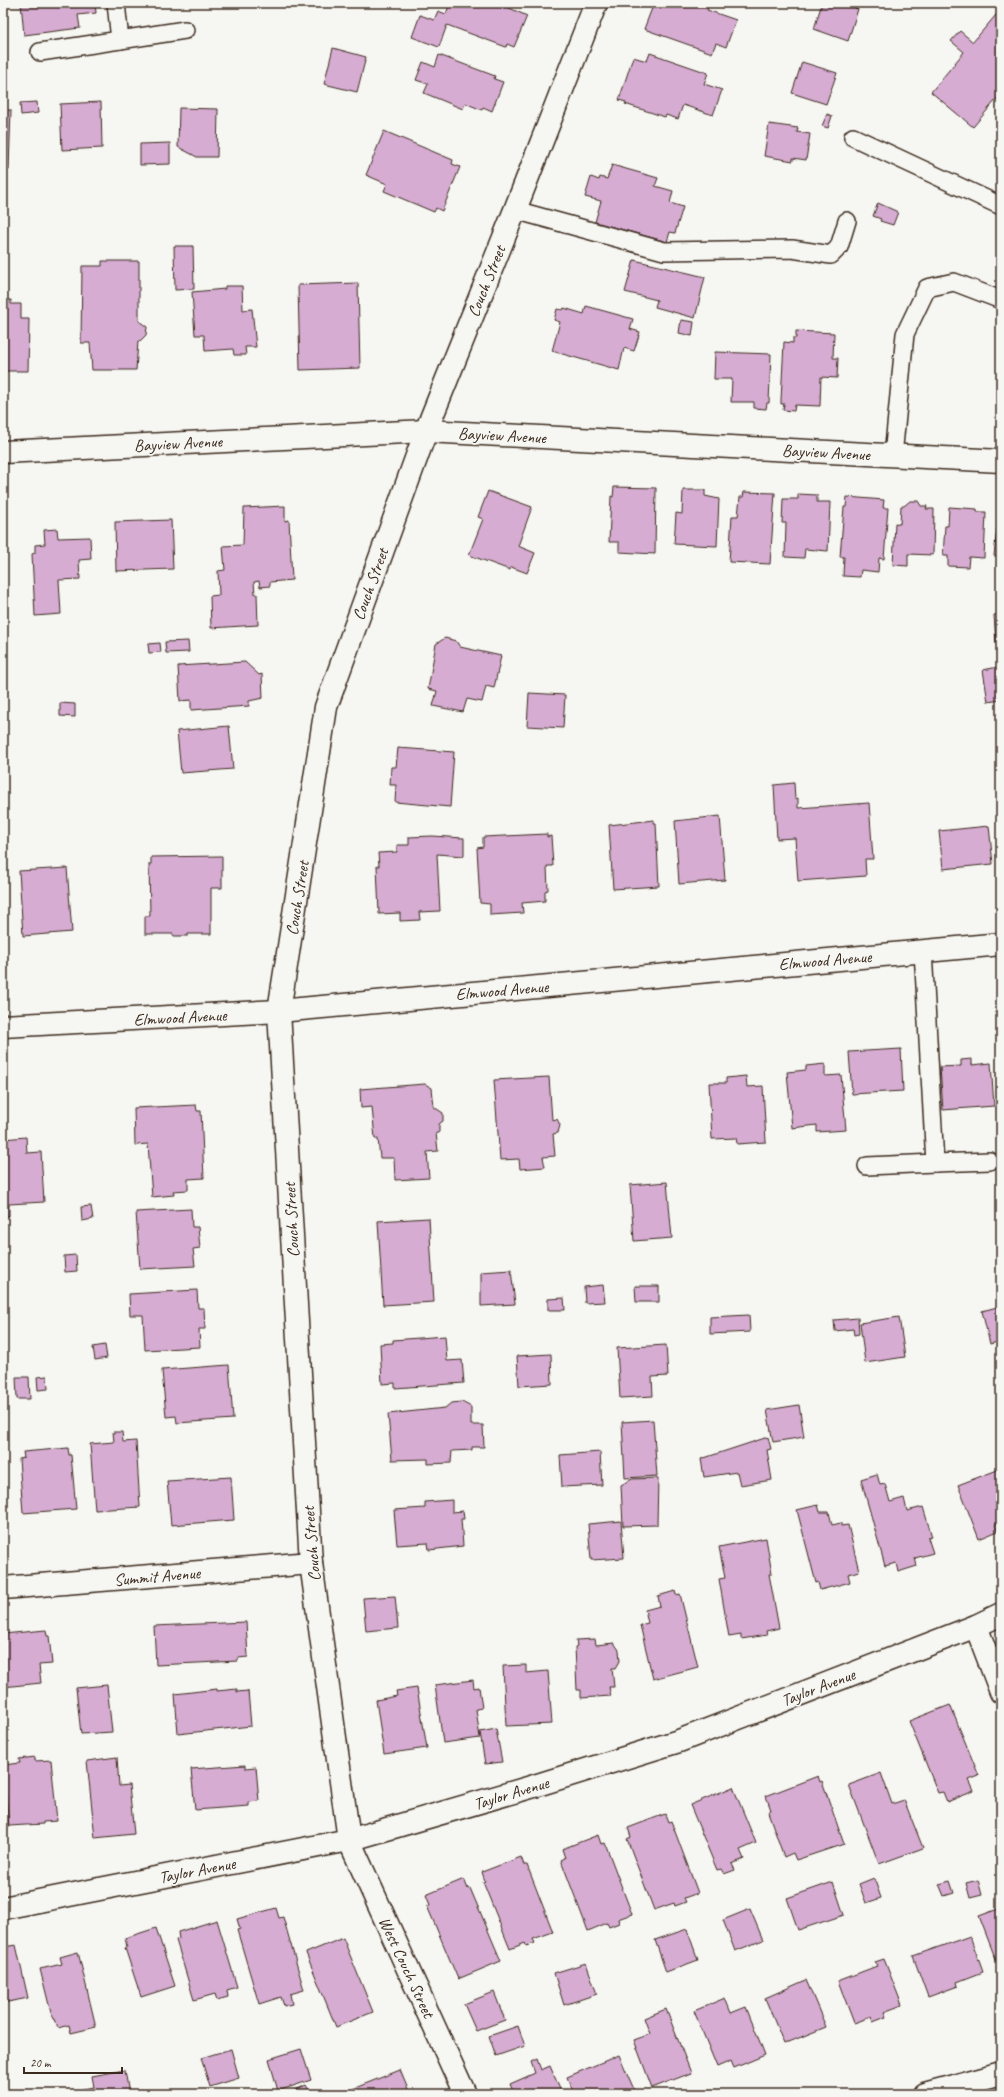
<svg xmlns="http://www.w3.org/2000/svg" width="1004" height="2097" viewBox="0 0 1004 2097" font-family="Caveat,sans-serif">
  <style>
    .building { fill: #d6acd2; stroke: #3b2a1e }
    .lines { fill: none; stroke-linecap: round; stroke-linejoin: round }
    .lane-casing { stroke: #3b2a1e; stroke-width: 20 }
    .street-casing { stroke: #3b2a1e; stroke-width: 25 }
    .secondary-casing { stroke: #3b2a1e; stroke-width: 25 }
    .lane { stroke: #f6f6f2; stroke-width: 17 }
    .street { stroke: #f6f6f2; stroke-width: 22 }
    .secondary { stroke: #f6f6f2; stroke-width: 22 }
    .labels { text-anchor: middle; stroke-width: 3.5; stroke-linejoin: round; paint-order: stroke }
    .street-label { font-size: 17px; fill: #3b2a1e; stroke: #f6f6f2 }
  </style>
  <rect width="100%" height="100%" fill="#f6f6f2"/>
  <filter id="ink" filterUnits="userSpaceOnUse"><feTurbulence type="fractalNoise" baseFrequency=".025" numOctaves="2"/><feDisplacementMap in="SourceGraphic" scale="8" xChannelSelector="R" yChannelSelector="G"/><feConvolveMatrix kernelMatrix="1 2 1 2 8 2 1 2 1" color-interpolation-filters="sRGB"/></filter>
  <g filter="url(#ink)">
    <g class="building">
      <path d="M21,3H95L96,13L78,15L80,28L24,35Z"/>
      <path d="M450,3H506L505,6L527,16L514,47L507,44L506,47L447,25L439,47L412,37L420,15L434,20L438,11L446,14Z"/>
      <path d="M654,3H704L709,5L707,10L736,20L726,47L716,43L712,53L644,29Z"/>
      <path d="M822,3H842L858,9L848,41L814,29Z"/>
      <path d="M1001,9V94L973,127L931,92L964,52L951,41L960,31L973,42Z"/>
      <path d="M333,48L366,57L357,92L324,84Z"/>
      <path d="M650,53L708,73L704,84L722,90L713,115L683,105L678,119L666,115L665,117L625,104L626,102L619,100L633,57L647,61Z"/>
      <path d="M439,55L495,76L494,79L503,82L492,111L483,107L482,110L465,103L463,109L424,93L428,84L416,80L423,62L435,67Z"/>
      <path d="M802,62L837,73L826,104L792,93Z"/>
      <path d="M37,102L38,113L21,115L20,103Z"/>
      <path d="M101,102L102,148L62,150L60,104Z"/>
      <path d="M179,108L218,109L217,157H197L178,147Z"/>
      <path d="M3,110H11L9,170H3Z"/>
      <path d="M827,114L832,116L828,128L822,126Z"/>
      <path d="M769,124L798,128L797,132L810,134L806,160L793,158V161L764,156Z"/>
      <path d="M384,131L453,160L452,164L460,167L442,211L436,208L434,212L384,191L387,184L366,175Z"/>
      <path d="M170,143V164L140,165V144Z"/>
      <path d="M612,165L658,178L655,186L673,191L670,203L683,207L675,233L670,232L667,242L595,222L601,201L585,197L591,177L599,180L600,177L607,179Z"/>
      <path d="M878,203L898,212L893,225L880,221L881,219L873,216Z"/>
      <path d="M174,246H193L194,289L175,290Z"/>
      <path d="M634,260L705,277L695,318L655,307L657,300L625,292Z"/>
      <path d="M102,261H139V321L147,327L146,335L140,341H138L136,370H92L90,343H81L82,266H102Z"/>
      <path d="M358,283L360,368L300,370L298,285Z"/>
      <path d="M225,286H242L243,310L252,309L256,347H245L246,355H234L233,349L205,351L204,335H195L192,292L225,289Z"/>
      <path d="M3,300H11V304H21V319H29L28,371H3Z"/>
      <path d="M586,306L633,319L630,329L640,332L634,351L624,348L619,370L552,351L560,322L554,320L557,309L563,310L564,308L584,314Z"/>
      <path d="M681,320L694,322L692,336L679,333Z"/>
      <path d="M796,331L834,333L833,358H838L837,378L821,377L820,406L795,405L794,411L783,410L784,404H781V400L784,342L793,343V338H796Z"/>
      <path d="M715,352L771,354L769,403H767L766,409L754,408V402H731L732,379H714Z"/>
      <path d="M614,487L656,488L655,554L619,552V542H609L611,496L613,497Z"/>
      <path d="M683,490H705V496L719,499L717,546L674,544L676,513L682,514Z"/>
      <path d="M488,491L532,507L518,546L535,553L527,573L511,567L510,570L469,555L483,519L478,517Z"/>
      <path d="M744,492L775,493L770,564L729,562L732,516H738L740,497H743Z"/>
      <path d="M798,494L817,495V502H830L828,551L805,549L804,558L785,557L786,523H782L783,499H798Z"/>
      <path d="M847,497L884,500L883,508H888L884,559L879,558L878,572L861,570L860,577L843,576L844,557H840L844,507H846Z"/>
      <path d="M910,501H918L921,506H927L926,509H934L933,555L908,554V566L893,565L895,523L900,524L901,506H904Z"/>
      <path d="M285,506V521L289,520L292,580L270,582V586L260,587L259,581L254,582L255,594H257L258,625L211,628L210,596L219,595L218,571L225,570L223,546L243,545L244,508Z"/>
      <path d="M949,507L977,509V512H986L984,558L969,557L968,567L948,566V556H943L945,526H948Z"/>
      <path d="M171,520L173,569L116,571L115,522Z"/>
      <path d="M997,528H1001V566H997L998,556H994Z"/>
      <path d="M57,529L58,538L90,537L91,559L79,560L80,579L59,580L61,614L35,616L32,554L35,553V545L45,544L44,530Z"/>
      <path d="M1001,614V643H996L994,615Z"/>
      <path d="M445,638L456,641L460,647L501,656L494,688L486,686L482,702L467,699L463,712L433,706L437,691L428,689L436,644Z"/>
      <path d="M188,641L189,652L166,653L165,642Z"/>
      <path d="M160,643L161,652L149,653L148,644Z"/>
      <path d="M245,662L259,675L262,674L263,698L249,701V706L191,710V700L180,701L178,666Z"/>
      <path d="M1001,663V700L988,702L983,670L998,667L997,664Z"/>
      <path d="M529,693L565,695L563,728L527,726Z"/>
      <path d="M60,703L75,704V717L60,716Z"/>
      <path d="M229,726L233,769L181,773L177,731Z"/>
      <path d="M398,748L454,752L450,807L395,802L396,785H390L391,767H396Z"/>
      <path d="M794,783L795,799L798,798V808L869,803L873,859H865L866,876L798,881L795,838L777,839L774,785Z"/>
      <path d="M720,816L725,880L679,884L675,821Z"/>
      <path d="M654,820V823H656L659,886L613,889L609,825Z"/>
      <path d="M989,826L993,864L943,869L939,831Z"/>
      <path d="M547,834V837L551,836L553,866H547L548,890L545,891V901L522,903L523,913L490,915V904L480,903L477,848L483,847V837Z"/>
      <path d="M432,836L464,838V856L437,854L440,911L419,912L420,920L400,921V913L379,914L377,866H379L378,853L397,852V845H409V837Z"/>
      <path d="M222,856V888H211V934H188V936H173V934H145V916H150L149,864H151V857Z"/>
      <path d="M67,868L72,932L23,936L19,871Z"/>
      <path d="M901,1049L903,1091L852,1094L849,1052Z"/>
      <path d="M972,1059V1065L991,1063L994,1106L943,1110L940,1067L961,1066V1060Z"/>
      <path d="M825,1064V1076L841,1075L846,1130L817,1132V1125L792,1128L787,1072L806,1070V1066Z"/>
      <path d="M746,1076L747,1087L763,1086L766,1142L737,1144L736,1138L712,1139L709,1083H726V1078Z"/>
      <path d="M549,1077L552,1120L557,1119L560,1125L558,1133L553,1134L555,1156L543,1157L545,1167L520,1169L519,1159L500,1160L494,1080Z"/>
      <path d="M425,1084L432,1088L434,1107L443,1113V1121L439,1124V1133H436L438,1151L427,1152L429,1178L395,1180L394,1158H380L378,1139H375L372,1107L361,1108L360,1089Z"/>
      <path d="M196,1105L197,1111H201L204,1178L188,1179V1190L173,1191L174,1195L152,1197L148,1144L135,1145L134,1108Z"/>
      <path d="M26,1137L27,1153L41,1152L44,1202L9,1204V1216H3V1139Z"/>
      <path d="M667,1182L672,1238L634,1241L630,1185Z"/>
      <path d="M91,1206L93,1219L82,1221L81,1207Z"/>
      <path d="M191,1209L192,1227H198L200,1248L193,1249L195,1266L140,1269L136,1212Z"/>
      <path d="M429,1218L434,1302L383,1305L378,1221Z"/>
      <path d="M76,1255L77,1271L65,1272L64,1256Z"/>
      <path d="M511,1270L515,1304L481,1306V1272Z"/>
      <path d="M603,1285L605,1302L585,1303L584,1287Z"/>
      <path d="M635,1286H659V1302H636Z"/>
      <path d="M197,1290L198,1308H204L205,1329H199L200,1347L145,1350L143,1315H130L129,1294Z"/>
      <path d="M564,1298L565,1310H548V1299Z"/>
      <path d="M1001,1306V1341L990,1344L982,1311Z"/>
      <path d="M749,1315L750,1332L710,1334V1317Z"/>
      <path d="M899,1317L905,1357L865,1363L860,1323Z"/>
      <path d="M858,1318L859,1334L854,1335L853,1329L835,1331L834,1320Z"/>
      <path d="M445,1336L447,1361L462,1360L464,1383L395,1388V1383L382,1384L380,1344L393,1343V1340Z"/>
      <path d="M105,1345L107,1358L95,1360L93,1347Z"/>
      <path d="M666,1345L668,1376L652,1377L653,1396L620,1398L617,1348Z"/>
      <path d="M551,1354L552,1384L519,1386L517,1356Z"/>
      <path d="M229,1365L233,1419L177,1423L176,1416L166,1417L162,1370Z"/>
      <path d="M3,1373L7,1405L3,1406Z"/>
      <path d="M47,1376L48,1389L38,1390L37,1377Z"/>
      <path d="M16,1377H29L30,1399H17Z"/>
      <path d="M462,1402L471,1407V1425H483L484,1447H472V1450L452,1451L451,1463L428,1464V1459L392,1460L388,1414L445,1408L451,1403Z"/>
      <path d="M799,1405L804,1437L773,1442L767,1410Z"/>
      <path d="M653,1420L657,1476L625,1478L622,1422Z"/>
      <path d="M113,1432H122L123,1442L136,1441L140,1507L95,1510L90,1444L114,1442Z"/>
      <path d="M768,1437L771,1449L767,1450L772,1480L740,1485L737,1472L704,1477L701,1459Z"/>
      <path d="M68,1448L69,1455H71L76,1509L23,1513L19,1459L24,1458L23,1452Z"/>
      <path d="M600,1452L602,1485L562,1487L560,1455Z"/>
      <path d="M1000,1469L1001,1522L995,1525L998,1531L979,1539L958,1485Z"/>
      <path d="M877,1474L880,1485L885,1484L890,1502L904,1498L907,1511L923,1507L932,1537L928,1538L933,1553L915,1558L917,1566L898,1572L896,1563L885,1566L861,1479Z"/>
      <path d="M231,1477L234,1520L171,1525L167,1481Z"/>
      <path d="M658,1478L657,1525L623,1526L621,1485L632,1479Z"/>
      <path d="M452,1500V1512L463,1511L464,1519H461L463,1546L429,1550L428,1543L397,1545L394,1510L425,1508V1502Z"/>
      <path d="M818,1505L820,1512H829L832,1525L841,1523V1526L848,1525L859,1571L848,1574L850,1582L820,1590L818,1582L816,1583L797,1510Z"/>
      <path d="M621,1521L624,1558L591,1560L588,1524Z"/>
      <path d="M766,1538L772,1574H769L779,1628L766,1631L767,1635L741,1639V1635L729,1637L719,1579L725,1578L719,1547Z"/>
      <path d="M675,1591L676,1595L680,1594L698,1667L653,1679L640,1625L648,1623L645,1610L660,1606L658,1596Z"/>
      <path d="M395,1596L398,1628L366,1631L363,1598Z"/>
      <path d="M246,1622L248,1657L238,1658V1661L156,1665L154,1626Z"/>
      <path d="M46,1630L47,1636H49L52,1664L39,1665L41,1683L3,1687V1634Z"/>
      <path d="M595,1639L596,1645L614,1643L619,1650L620,1661L616,1668H612L614,1687H609L611,1696L581,1698V1690H577L575,1647L577,1646L576,1640Z"/>
      <path d="M526,1665V1673L548,1671L552,1724L506,1726L503,1666Z"/>
      <path d="M473,1680L474,1688L479,1687L482,1708L476,1709L480,1738L443,1743L435,1685Z"/>
      <path d="M107,1685L112,1732L81,1734L76,1688Z"/>
      <path d="M417,1688L427,1748L384,1754L376,1700L397,1696L396,1691Z"/>
      <path d="M217,1689V1691L237,1689V1692L248,1691L251,1726L178,1734L175,1694Z"/>
      <path d="M950,1705L979,1776L969,1780L974,1791L947,1802L943,1792L938,1793L909,1721Z"/>
      <path d="M496,1729L502,1762L485,1764L480,1732Z"/>
      <path d="M35,1757V1761L51,1760L57,1821L43,1822V1824L9,1826L3,1765L20,1763L19,1759Z"/>
      <path d="M117,1757L119,1786L129,1785L134,1834L95,1838L87,1761Z"/>
      <path d="M245,1765V1768L256,1767L259,1801L249,1802V1806L195,1810L191,1769Z"/>
      <path d="M881,1773L892,1804L904,1800L923,1848L879,1864L849,1785Z"/>
      <path d="M818,1776L820,1782L822,1781L844,1844L796,1860L793,1853L784,1857L768,1812L771,1810L766,1796Z"/>
      <path d="M733,1787L756,1843L740,1850L744,1859L732,1864L735,1870L724,1874L721,1869L717,1870L690,1805Z"/>
      <path d="M665,1814L668,1822L671,1821L698,1893L684,1898L686,1902L675,1906L674,1903L654,1910L627,1839L631,1837L628,1828Z"/>
      <path d="M598,1835L601,1844L605,1843L632,1914L618,1919L619,1923L609,1927L607,1923L588,1931L561,1860L565,1858L562,1849Z"/>
      <path d="M521,1857L524,1865H527L553,1932L533,1939L535,1943L526,1946L525,1943L510,1949L483,1882L485,1881L482,1872Z"/>
      <path d="M874,1878L881,1898L866,1903L859,1884Z"/>
      <path d="M464,1879L468,1889L470,1888L501,1961L458,1979L427,1906L430,1905L426,1895Z"/>
      <path d="M978,1880L982,1895L970,1898L966,1883Z"/>
      <path d="M950,1881L954,1893L944,1896L939,1884Z"/>
      <path d="M833,1882L844,1915L798,1930L787,1898Z"/>
      <path d="M276,1908L279,1918L283,1917L304,1990L290,1994L292,2004L284,2006L281,1997L259,2004L237,1930L240,1929L237,1919Z"/>
      <path d="M1001,1908V1973L979,1916Z"/>
      <path d="M750,1909L763,1940L735,1951L723,1920Z"/>
      <path d="M217,1920L237,1987L227,1990L228,1997L217,2000L215,1994L194,2000L176,1940L179,1939L178,1932Z"/>
      <path d="M156,1928L175,1986L141,1997L125,1948L127,1947L125,1938Z"/>
      <path d="M687,1929L698,1960L666,1972L655,1940Z"/>
      <path d="M970,1936L983,1972L957,1982L958,1986L928,1997L913,1956Z"/>
      <path d="M343,1938L373,2012L336,2027L306,1953Z"/>
      <path d="M16,1945L28,1998L3,2003V1947Z"/>
      <path d="M78,1952L96,2027L71,2033L69,2025L58,2028L55,2019H54L51,2013L40,1969L62,1964L60,1957Z"/>
      <path d="M884,1959L902,2005L884,2012L886,2017L873,2022L871,2017L854,2023L838,1981L877,1966L875,1962Z"/>
      <path d="M586,1963L597,1994L564,2005L554,1973Z"/>
      <path d="M806,1980L826,2027L784,2044L765,1998Z"/>
      <path d="M494,1992L505,2020L476,2031L464,2004Z"/>
      <path d="M725,1998L731,2013L746,2007L765,2055L734,2068L731,2061L717,2067L694,2011Z"/>
      <path d="M666,2009L691,2073L652,2088L634,2040L650,2034L644,2018Z"/>
      <path d="M518,2026L525,2046L496,2056L489,2036Z"/>
      <path d="M231,2049L239,2078L210,2087L201,2058Z"/>
      <path d="M301,2049L311,2080L278,2091L269,2059Z"/>
      <path d="M619,2055L636,2094H574L567,2077Z"/>
      <path d="M537,2059L541,2070L550,2066L562,2094H514L510,2084L535,2073L531,2062Z"/>
      <path d="M125,2070L129,2094H55L94,2087L92,2076Z"/>
      <path d="M400,2070L410,2094H340Z"/>
      <path d="M306,2085L311,2094H287Z"/>
    </g>
    <g class="lines">
      <defs>
        <g id="lane">
          <path d="M120,40L185,30"/>
          <path d="M40,52L120,40L116,3"/>
          <path d="M853,137L1001,206"/>
          <path d="M515,210L664,251L792,249L831,255L839,247L847,221"/>
          <path d="M893,456L905,334L927,288L954,282L1001,300"/>
          <path d="M935,1163L990,1161"/>
          <path d="M867,1166L935,1163L923,951"/>
        </g>
        <g id="street">
          <path d="M3,452L426,431L1001,461"/>
          <path d="M3,1026L279,1011L1001,944"/>
          <path d="M3,1588L311,1563"/>
          <path d="M976,1626L1001,1692"/>
          <path d="M465,2094L349,1840L311,1563L279,1011L326,707L426,431L515,210L596,3"/>
          <path d="M924,2094L1001,2073"/>
        </g>
        <path id="secondary" d="M3,1908L349,1840L531,1787L679,1741L976,1626L1001,1614"/>
      </defs>
      <use href="#lane" class="lane-casing"/>
      <use href="#street" class="street-casing"/>
      <use href="#secondary" class="secondary-casing"/>
      <use href="#lane" class="lane"/>
      <use href="#street" class="street"/>
      <use href="#secondary" class="secondary"/>
    </g>
  </g>
  <g class="labels">
    <g class="street-label">
      <text transform="translate(486 281) rotate(-68)" y="6">Couch Street</text>
      <text transform="translate(502 435) rotate(3)" y="6">Bayview Avenue</text>
      <text transform="translate(178 443) rotate(-3)" y="6">Bayview Avenue</text>
      <text transform="translate(826 452) rotate(3)" y="6">Bayview Avenue</text>
      <text transform="translate(370 584) rotate(-70)" y="6">Couch Street</text>
      <text transform="translate(297 898) rotate(-81)" y="6">Couch Street</text>
      <text transform="translate(825 960) rotate(-5)" y="6">Elmwood Avenue</text>
      <text transform="translate(502 990) rotate(-5)" y="6">Elmwood Avenue</text>
      <text transform="translate(180 1017) rotate(-3)" y="6">Elmwood Avenue</text>
      <text transform="translate(291 1220) rotate(-93)" y="6">Couch Street</text>
      <text transform="translate(311 1544) rotate(-95)" y="6">Couch Street</text>
      <text transform="translate(157 1576) rotate(-5)" y="6">Summit Avenue</text>
      <text transform="translate(818 1687) rotate(-21)" y="6">Taylor Avenue</text>
      <text transform="translate(511 1793) rotate(-17)" y="6">Taylor Avenue</text>
      <text transform="translate(197 1870) rotate(-11)" y="6">Taylor Avenue</text>
      <text transform="translate(407 1967) rotate(65)" y="6">West Couch Street</text>
    </g>
  </g>
  <rect width="1004" height="2097" fill="none" stroke="#f6f6f2" stroke-width="16"/>
  <rect x="8" y="8" width="988" height="2081" fill="none" stroke="#3b2a1e" stroke-width="1.5" filter="url(#ink)"/>
  <path d="M24 2067v6h98v-6" fill="none" stroke="#3b2a1e" stroke-width="2"/>
  <text x="30" y="2067" font-size="12" fill="#3b2a1e" stroke="#f6f6f2" stroke-width="3" paint-order="stroke">20 m</text>
</svg>
